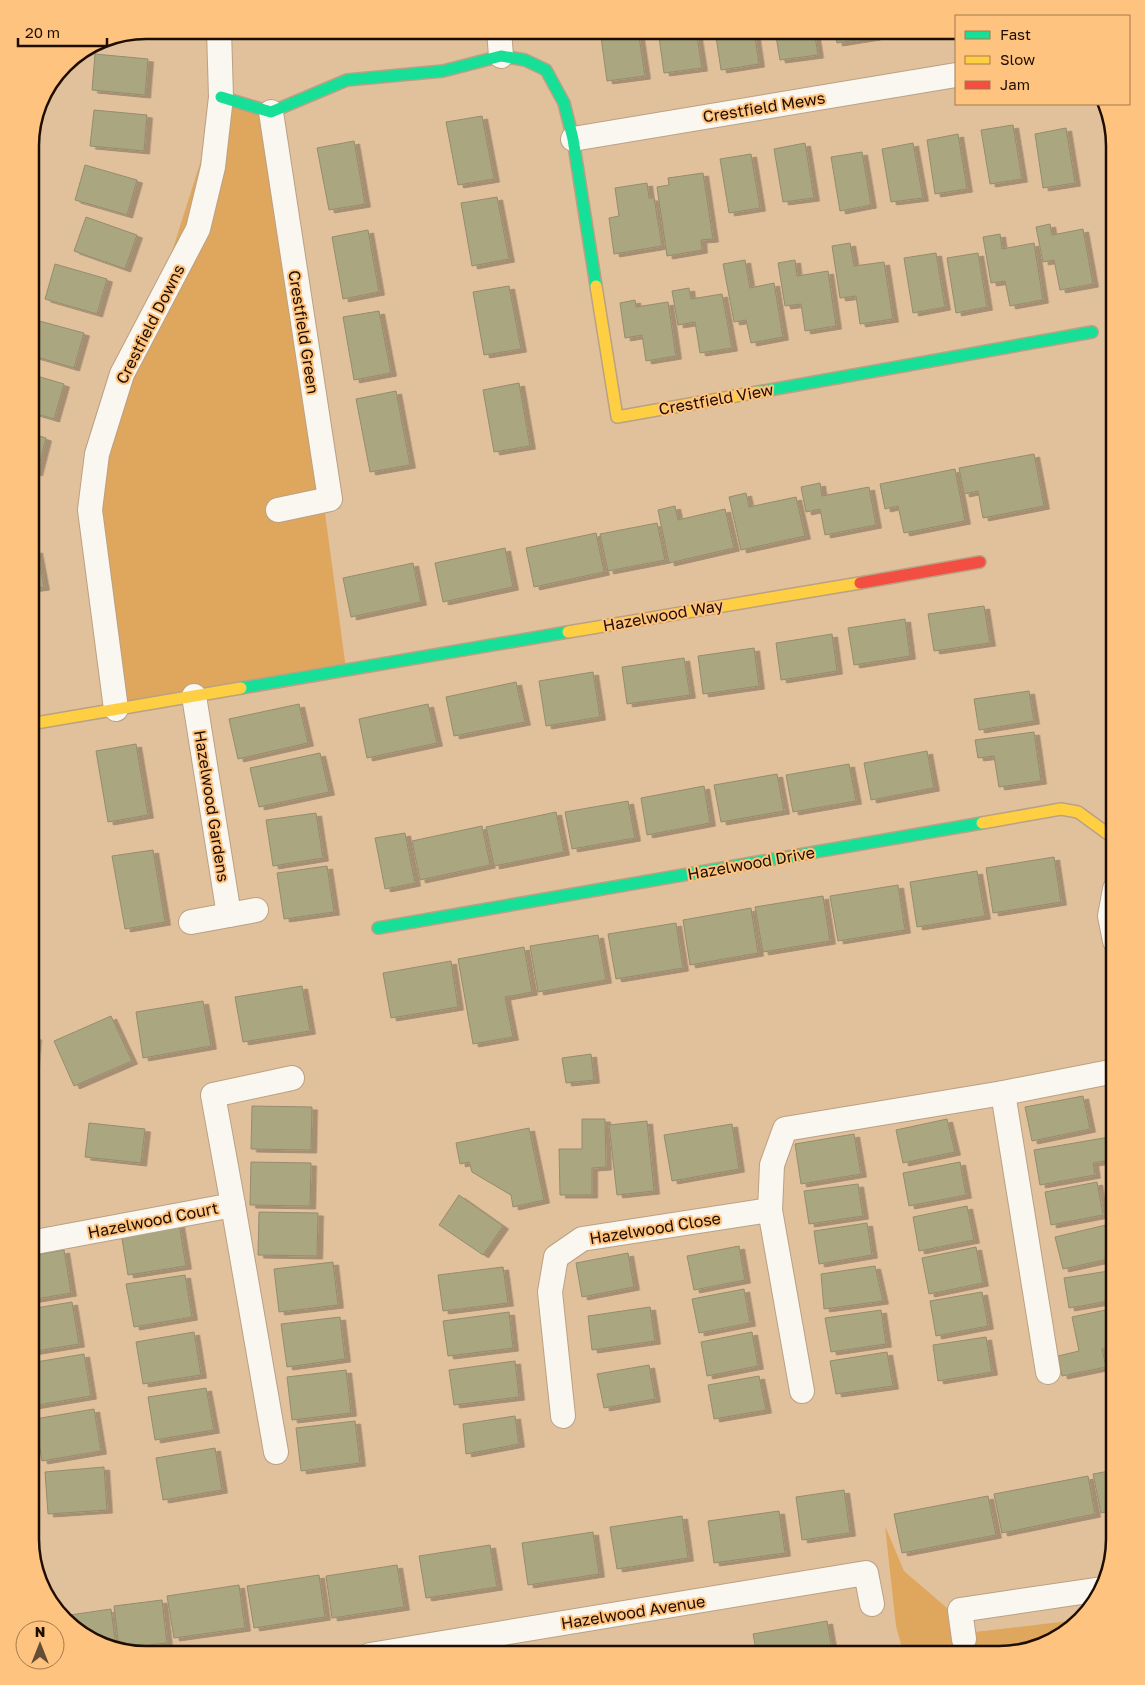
<svg xmlns="http://www.w3.org/2000/svg" width="1145" height="1685" viewBox="0 0 1145 1685" font-family="'Golos Text',sans-serif">
  <style>
    .green { fill: #dea75d }
    .building { fill: #aaa67f; stroke: #958c6e; filter: url(#shadow) }
    .lines { fill: none; stroke-linecap: round; stroke-linejoin: round }
    .street-casing { stroke: #baa183; stroke-width: 26 }
    .fast-casing { stroke: #baa183; stroke-width: 14 }
    .slow-casing { stroke: #baa183; stroke-width: 14 }
    .jam-casing { stroke: #baa183; stroke-width: 14 }
    .street { stroke: #faf6f0; stroke-width: 24 }
    .fast { stroke: #16e098; stroke-width: 11 }
    .slow { stroke: #ffcf43; stroke-width: 11 }
    .jam { stroke: #f24e42; stroke-width: 11 }
    .labels { text-anchor: middle; stroke-width: 4; stroke-linejoin: round; paint-order: stroke }
    .street-label { font-size: 16px; fill: #1f0e00; stroke: #fec37f }
    .rim { fill: none; stroke: #1f0e00; stroke-width: 2.5 }
  </style>
  <defs>
    <filter id="shadow"><feDropShadow dx="5.5" dy="3" stdDeviation="0" flood-color="#0004"/></filter>
  </defs>
  <rect width="100%" height="100%" fill="#e1c19c"/>
  <g class="green">
    <path d="M221,97L271,112L346,669L116,709L90,510Z"/>
    <path d="M885,1526L904,1571L975,1632L1077,1620L1057,1640L1000,1655H904L896,1626Z"/>
  </g>
  <g class="building">
    <path d="M600,30H638L645,76L607,81Z"/>
    <path d="M658,30H696L702,68L664,73Z"/>
    <path d="M715,30H754L759,64L721,70Z"/>
    <path d="M775,30H814L818,55L780,60Z"/>
    <path d="M835,30H874L875,37L837,43Z"/>
    <path d="M95,54L148,59L145,95L92,90Z"/>
    <path d="M94,110L147,115L144,151L90,146Z"/>
    <path d="M482,116L494,179L458,185L446,122Z"/>
    <path d="M1013,125L1022,179L990,184L981,130Z"/>
    <path d="M1066,128L1075,183L1043,188L1035,134Z"/>
    <path d="M958,134L967,189L935,194L927,140Z"/>
    <path d="M354,141L365,204L329,210L317,148Z"/>
    <path d="M805,143L814,198L783,202L774,149Z"/>
    <path d="M913,143L923,198L891,202L882,149Z"/>
    <path d="M862,152L871,205L840,211L831,157Z"/>
    <path d="M751,154L760,208L729,213L720,159Z"/>
    <path d="M85,165L137,180L127,215L75,200Z"/>
    <path d="M703,173L713,239L701,240L702,250L667,256L657,187L669,185L668,178Z"/>
    <path d="M647,183L649,198H654L662,246L614,254L609,218L619,216L615,188Z"/>
    <path d="M497,197L509,259L472,266L461,203Z"/>
    <path d="M86,217L137,235L125,269L74,251Z"/>
    <path d="M1050,224L1052,235L1083,229L1093,284L1060,290L1054,260L1043,262L1036,227Z"/>
    <path d="M368,230L379,292L343,299L332,237Z"/>
    <path d="M1000,234L1002,249L1034,243L1043,300L1010,306L1005,281L991,283L983,237Z"/>
    <path d="M850,243L854,266L884,262L893,319L860,324L856,296L840,298L832,246Z"/>
    <path d="M936,253L945,307L913,313L904,258Z"/>
    <path d="M978,253L987,307L956,313L947,258Z"/>
    <path d="M745,260L750,288L774,283L783,337L751,343L746,320L734,322L723,264Z"/>
    <path d="M795,260L797,276L828,271L836,326L805,331L801,304L785,306L778,263Z"/>
    <path d="M55,264L107,279L97,314L45,299Z"/>
    <path d="M509,286L521,349L484,355L473,292Z"/>
    <path d="M689,288L691,299L722,294L732,348L700,353L695,322L678,325L672,291Z"/>
    <path d="M635,300L636,307L668,302L676,356L646,361L642,335L625,338L620,303Z"/>
    <path d="M379,311L391,373L354,380L343,317Z"/>
    <path d="M32,319L84,333L74,368L30,355Z"/>
    <path d="M30,374L64,384L54,419L30,412Z"/>
    <path d="M519,383L530,446L494,452L483,390Z"/>
    <path d="M396,391L410,465L370,472L356,399Z"/>
    <path d="M30,433L46,438L37,473L30,471Z"/>
    <path d="M1034,454L1044,506L983,518L978,491L964,494L959,468Z"/>
    <path d="M955,469L965,521L904,533L898,506L885,509L880,484Z"/>
    <path d="M820,483L822,496L869,487L876,525L825,535L820,509L806,512L801,487Z"/>
    <path d="M746,493L749,507L796,497L805,536L741,550L729,497Z"/>
    <path d="M675,506L678,520L725,509L734,548L669,563L658,510Z"/>
    <path d="M657,523L665,560L608,571L600,534Z"/>
    <path d="M596,533L604,572L534,587L526,548Z"/>
    <path d="M505,548L513,587L443,602L435,563Z"/>
    <path d="M37,550L44,587L30,589V551Z"/>
    <path d="M413,563L421,602L351,617L343,578Z"/>
    <path d="M984,606L990,643L934,651L928,614Z"/>
    <path d="M905,619L910,656L854,665L848,628Z"/>
    <path d="M832,634L837,671L781,680L776,643Z"/>
    <path d="M754,648L759,686L703,694L698,656Z"/>
    <path d="M684,658L690,695L627,704L622,667Z"/>
    <path d="M593,672L600,717L546,726L539,681Z"/>
    <path d="M516,682L525,722L454,736L446,697Z"/>
    <path d="M1029,691L1034,721L979,730L974,699Z"/>
    <path d="M299,704L308,743L238,759L229,719Z"/>
    <path d="M428,704L437,743L367,758L359,719Z"/>
    <path d="M1034,732L1041,781L999,787L994,756L978,758L975,740Z"/>
    <path d="M136,744L148,815L108,822L96,751Z"/>
    <path d="M927,751L934,788L871,800L864,763Z"/>
    <path d="M320,753L329,792L259,807L250,768Z"/>
    <path d="M849,764L856,801L793,812L786,775Z"/>
    <path d="M777,774L784,811L721,822L714,785Z"/>
    <path d="M704,786L710,823L647,835L641,798Z"/>
    <path d="M628,801L635,838L572,849L565,812Z"/>
    <path d="M556,812L564,852L494,866L486,827Z"/>
    <path d="M316,813L323,858L273,866L266,820Z"/>
    <path d="M482,826L490,865L420,880L412,841Z"/>
    <path d="M405,833L415,883L385,889L375,838Z"/>
    <path d="M153,850L165,922L125,929L112,856Z"/>
    <path d="M1054,857L1061,902L993,913L986,868Z"/>
    <path d="M327,866L334,912L284,919L277,873Z"/>
    <path d="M977,871L985,916L917,927L910,882Z"/>
    <path d="M898,885L905,930L838,941L830,896Z"/>
    <path d="M823,896L830,941L763,952L755,907Z"/>
    <path d="M751,908L758,953L690,965L683,920Z"/>
    <path d="M676,923L683,968L616,979L608,934Z"/>
    <path d="M598,935L606,980L538,992L530,946Z"/>
    <path d="M524,947L532,992L505,997L513,1037L473,1044L458,959Z"/>
    <path d="M451,961L458,1007L391,1018L383,973Z"/>
    <path d="M302,986L310,1031L243,1042L235,997Z"/>
    <path d="M203,1001L211,1046L143,1058L136,1012Z"/>
    <path d="M111,1016L132,1061L74,1086L54,1041Z"/>
    <path d="M30,1036L36,1037L32,1083H30Z"/>
    <path d="M591,1054L594,1080L566,1083L562,1058Z"/>
    <path d="M1083,1096L1090,1129L1032,1141L1025,1107Z"/>
    <path d="M252,1106L312,1107L311,1150L251,1149Z"/>
    <path d="M582,1119H605L606,1167L592,1168V1195H560L559,1149H582Z"/>
    <path d="M947,1119L955,1152L903,1163L896,1130Z"/>
    <path d="M647,1121L654,1191L617,1195L609,1125Z"/>
    <path d="M89,1123L145,1129L141,1163L85,1157Z"/>
    <path d="M732,1124L739,1169L672,1181L664,1135Z"/>
    <path d="M529,1128L544,1200L513,1207L511,1195L472,1172L469,1162L460,1164L456,1143Z"/>
    <path d="M854,1134L861,1174L801,1184L795,1144Z"/>
    <path d="M1115,1136V1159L1093,1163L1095,1175L1040,1185L1034,1150Z"/>
    <path d="M251,1162L311,1163L310,1206L250,1205Z"/>
    <path d="M960,1162L966,1195L909,1206L903,1173Z"/>
    <path d="M1097,1182L1103,1215L1051,1225L1045,1192Z"/>
    <path d="M858,1184L863,1216L809,1224L804,1191Z"/>
    <path d="M459,1195L503,1226L483,1255L439,1225Z"/>
    <path d="M967,1206L974,1240L919,1251L913,1217Z"/>
    <path d="M259,1212L318,1213L317,1256L258,1255Z"/>
    <path d="M867,1223L872,1255L819,1264L814,1231Z"/>
    <path d="M179,1224L186,1266L128,1275L121,1233Z"/>
    <path d="M1106,1225L1113,1258L1063,1269L1055,1237Z"/>
    <path d="M739,1246L745,1280L694,1290L687,1256Z"/>
    <path d="M976,1247L983,1283L929,1294L922,1258Z"/>
    <path d="M64,1250L71,1293L30,1300V1256Z"/>
    <path d="M628,1253L634,1287L582,1297L576,1263Z"/>
    <path d="M333,1262L338,1305L279,1312L274,1269Z"/>
    <path d="M875,1266L883,1301L824,1309L821,1274Z"/>
    <path d="M503,1267L508,1303L443,1311L438,1275Z"/>
    <path d="M1115,1270V1300L1069,1308L1064,1278Z"/>
    <path d="M185,1275L192,1317L134,1327L126,1284Z"/>
    <path d="M744,1289L750,1323L699,1333L692,1299Z"/>
    <path d="M982,1292L988,1326L936,1336L930,1301Z"/>
    <path d="M72,1302L79,1344L30,1352V1309Z"/>
    <path d="M650,1307L655,1341L592,1350L588,1316Z"/>
    <path d="M1115,1308V1347L1102,1349L1106,1367L1062,1376L1058,1356L1079,1351L1072,1317Z"/>
    <path d="M881,1310L886,1344L831,1352L825,1318Z"/>
    <path d="M509,1312L513,1348L448,1356L443,1321Z"/>
    <path d="M340,1317L345,1359L287,1367L281,1324Z"/>
    <path d="M194,1332L201,1375L143,1384L136,1342Z"/>
    <path d="M752,1332L758,1366L707,1376L701,1342Z"/>
    <path d="M986,1337L992,1372L938,1381L933,1345Z"/>
    <path d="M887,1352L893,1386L836,1394L830,1361Z"/>
    <path d="M84,1354L91,1396L32,1406L30,1363Z"/>
    <path d="M515,1361L519,1397L454,1405L449,1370Z"/>
    <path d="M649,1365L655,1399L604,1408L597,1374Z"/>
    <path d="M346,1370L351,1413L292,1420L287,1377Z"/>
    <path d="M759,1376L766,1410L714,1419L708,1385Z"/>
    <path d="M206,1388L214,1430L155,1440L148,1397Z"/>
    <path d="M94,1409L101,1451L42,1461L35,1419Z"/>
    <path d="M515,1416L519,1444L466,1454L463,1424Z"/>
    <path d="M355,1421L360,1463L301,1471L296,1428Z"/>
    <path d="M215,1448L222,1490L163,1500L156,1458Z"/>
    <path d="M104,1467L107,1510L48,1514L45,1472Z"/>
    <path d="M1115,1470V1510L1101,1513L1093,1474Z"/>
    <path d="M1088,1476L1095,1514L1002,1533L994,1494Z"/>
    <path d="M844,1490L850,1533L802,1540L796,1497Z"/>
    <path d="M988,1496L996,1535L902,1553L894,1514Z"/>
    <path d="M779,1511L785,1553L714,1563L708,1521Z"/>
    <path d="M682,1516L688,1558L617,1569L610,1527Z"/>
    <path d="M593,1532L599,1574L528,1585L522,1543Z"/>
    <path d="M490,1545L497,1587L426,1598L419,1556Z"/>
    <path d="M397,1565L404,1607L332,1618L326,1576Z"/>
    <path d="M319,1575L325,1617L254,1628L247,1586Z"/>
    <path d="M239,1585L245,1628L174,1638L167,1596Z"/>
    <path d="M162,1600L167,1643L119,1648L114,1606Z"/>
    <path d="M111,1609L116,1647L82,1636L63,1616Z"/>
    <path d="M827,1621L833,1655H757L753,1634Z"/>
  </g>
  <g class="lines">
    <defs>
      <g id="street">
        <path d="M499,30L501,56"/>
        <path d="M271,112L330,499L278,510"/>
        <path d="M573,139L956,75"/>
        <path d="M194,696L229,915"/>
        <path d="M116,709L90,510L97,454L122,374L198,229L213,167L221,97L219,30"/>
        <path d="M191,922L256,910"/>
        <path d="M1115,941L1110,916L1115,889"/>
        <path d="M1003,1093L1048,1372"/>
        <path d="M233,1205L276,1452"/>
        <path d="M30,1243L233,1205L213,1095L292,1078"/>
        <path d="M802,1391L770,1210L772,1165L785,1129L1003,1093L1115,1071"/>
        <path d="M563,1416L550,1292L556,1257L582,1239L770,1210"/>
        <path d="M964,1639L960,1610L1102,1589"/>
        <path d="M370,1655L866,1573L872,1604"/>
      </g>
      <g id="fast">
        <path d="M221,97L271,112L347,80L443,71L501,56L525,60L546,70L564,103L573,139L596,286"/>
        <path d="M758,392L1092,332"/>
        <path d="M241,688L568,632"/>
        <path d="M378,928L982,823"/>
      </g>
      <g id="slow">
        <path d="M596,286L617,417L758,392"/>
        <path d="M568,632L860,583"/>
        <path d="M30,724L241,688"/>
        <path d="M982,823L1061,809L1078,812L1115,839"/>
      </g>
      <path id="jam" d="M860,583L980,562"/>
    </defs>
    <use href="#street" class="street-casing"/>
    <use href="#fast" class="fast-casing"/>
    <use href="#slow" class="slow-casing"/>
    <use href="#jam" class="jam-casing"/>
    <use href="#street" class="street"/>
    <use href="#fast" class="fast"/>
    <use href="#slow" class="slow"/>
    <use href="#jam" class="jam"/>
  </g>
  <g class="labels">
    <g class="street-label">
      <text transform="translate(764 107) rotate(-9)" y="6">Crestfield Mews</text>
      <text transform="translate(150 324) rotate(-63)" y="6">Crestfield Downs</text>
      <text transform="translate(304 332) rotate(81)" y="6">Crestfield Green</text>
      <text transform="translate(716 399) rotate(-10)" y="6">Crestfield View</text>
      <text transform="translate(663 615) rotate(-10)" y="6">Hazelwood Way</text>
      <text transform="translate(212 806) rotate(81)" y="6">Hazelwood Gardens</text>
      <text transform="translate(751 863) rotate(-10)" y="6">Hazelwood Drive</text>
      <text transform="translate(153 1220) rotate(-11)" y="6">Hazelwood Court</text>
      <text transform="translate(655 1228) rotate(-9)" y="6">Hazelwood Close</text>
      <text transform="translate(633 1612) rotate(-9)" y="6">Hazelwood Avenue</text>
    </g>
  </g>
  <path d="M0 0H1145V1685H0ZM146 39H999A107 107 0 0 1 1106 146V1539A107 107 0 0 1 999 1646H146A107 107 0 0 1 39 1539V146A107 107 0 0 1 146 39Z" fill="#fec37f" fill-rule="evenodd"/>
  <path class="rim" d="M146 39H999A107 107 0 0 1 1106 146V1539A107 107 0 0 1 999 1646H146A107 107 0 0 1 39 1539V146A107 107 0 0 1 146 39Z"/>
  <rect x="955" y="15" width="175" height="90" fill="#fec37f" stroke="#a57b4c"/>
  <rect x="965" y="31" width="25" height="8" fill="#16e098" stroke="#a57b4c"/>
  <text x="1000" y="40" font-size="15" fill="#1f0e00">Fast</text>
  <rect x="965" y="56" width="25" height="8" fill="#ffcf43" stroke="#a57b4c"/>
  <text x="1000" y="65" font-size="15" fill="#1f0e00">Slow</text>
  <rect x="965" y="81" width="25" height="8" fill="#f24e42" stroke="#a57b4c"/>
  <text x="1000" y="90" font-size="15" fill="#1f0e00">Jam</text>
  <g transform="translate(40 1645)"><circle r="24" fill="#fec37f" stroke="#a57b4c"/>
  <path d="M0-4L9 19L0 12L-9 19Z" fill="#634d37"/>
  <text y="-8" font-size="14" font-weight="bold" text-anchor="middle" fill="#1f0e00">N</text>
  </g>
  <path d="M18 38v8h89v-8" fill="none" stroke="#1f0e00" stroke-width="2.5"/>
  <text x="25" y="38" font-size="15" fill="#1f0e00" stroke="#fec37f" stroke-width="4" paint-order="stroke">20 m</text>
</svg>
